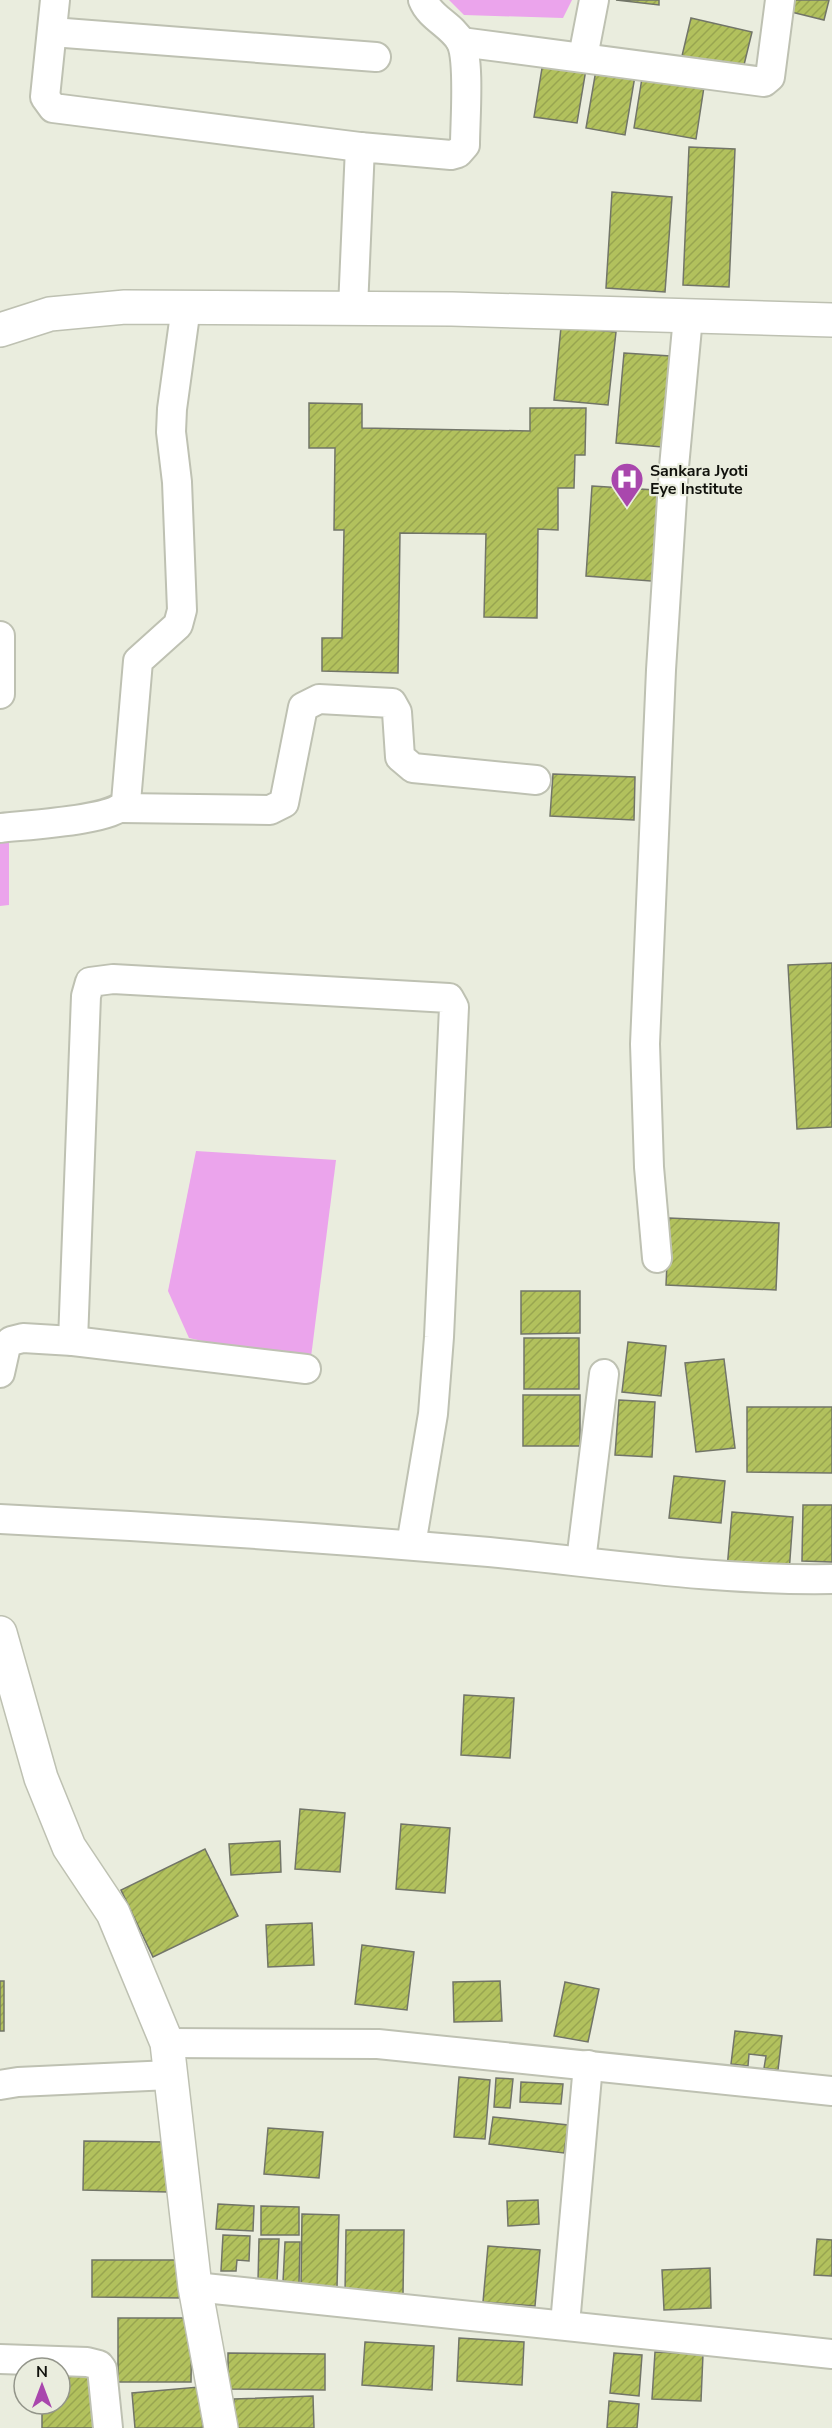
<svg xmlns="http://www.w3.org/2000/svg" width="832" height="2428" viewBox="0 0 832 2428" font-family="'Nunito Sans',sans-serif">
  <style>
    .water { fill: #eba4ec }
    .building { fill: url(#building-hatch); stroke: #727568; stroke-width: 1.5 }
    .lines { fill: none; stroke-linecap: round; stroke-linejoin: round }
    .minor-casing { stroke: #bec1b2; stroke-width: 32 }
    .tertiary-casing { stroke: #bec1b2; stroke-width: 36 }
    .minor { stroke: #fff; stroke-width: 28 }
    .tertiary { stroke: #fff; stroke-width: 33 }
    .labels { text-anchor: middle; stroke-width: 4.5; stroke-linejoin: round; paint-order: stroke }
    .poi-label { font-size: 16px; font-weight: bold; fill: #10110c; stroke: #eaedde; text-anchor: start }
  </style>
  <defs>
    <pattern id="building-hatch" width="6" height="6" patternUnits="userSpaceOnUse" patternTransform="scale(1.5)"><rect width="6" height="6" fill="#b2c15d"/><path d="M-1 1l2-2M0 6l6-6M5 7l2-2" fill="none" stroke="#98a550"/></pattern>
  </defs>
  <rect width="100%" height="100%" fill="#eaedde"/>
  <g class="water">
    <path d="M449,0H572L563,18L464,15Z"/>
    <path d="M9,837V905L0,906V838Z"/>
    <path d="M196,1151L336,1160L310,1365L189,1338L168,1291Z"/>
  </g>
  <g class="building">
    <path d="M616,0H659V5Z"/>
    <path d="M786,0H829L824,20L783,10Z"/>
    <path d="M691,18L752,32L743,69L682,56Z"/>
    <path d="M543,62L586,69L577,123L534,117Z"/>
    <path d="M596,70L635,76L625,135L586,128Z"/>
    <path d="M642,78L704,87L696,139L634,128Z"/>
    <path d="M689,147L735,149L729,287L683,285Z"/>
    <path d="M612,192L672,197L665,292L606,288Z"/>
    <path d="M561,327L616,332L608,405L554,400Z"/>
    <path d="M624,353L670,356L662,447L616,443Z"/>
    <path d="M309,403L362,404V428L530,431V408H586L585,455H575L574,488H558V530L538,529L537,618L484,617L486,534L400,533L398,673L322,671V638H342L344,530H334L335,448H309Z"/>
    <path d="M592,486L671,491L664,582L586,576Z"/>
    <path d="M553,774L635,777L634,820L550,816Z"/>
    <path d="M832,963V1127L797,1129L788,965Z"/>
    <path d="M669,1218L779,1223L776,1290L666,1285Z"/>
    <path d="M521,1291H580V1333L521,1334Z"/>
    <rect x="524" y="1338" width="55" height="51"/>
    <path d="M628,1342L666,1346L661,1396L622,1392Z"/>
    <path d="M724,1359L735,1448L696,1452L685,1363Z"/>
    <rect x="523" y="1395" width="57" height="51"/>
    <path d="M619,1400L655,1402L652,1457L615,1455Z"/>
    <path d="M747,1407H832V1473L747,1472Z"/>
    <path d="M674,1476L725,1481L721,1523L669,1518Z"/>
    <path d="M803,1505H832V1562L802,1561Z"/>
    <path d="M732,1512L793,1517L789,1573L727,1569Z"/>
    <path d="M464,1695L514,1698L510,1758L461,1755Z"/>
    <path d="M300,1809L345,1813L340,1872L295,1869Z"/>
    <path d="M401,1824L450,1828L445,1893L396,1889Z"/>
    <path d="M280,1841L281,1872L231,1875L229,1844Z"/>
    <path d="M205,1849L238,1916L153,1957L121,1890Z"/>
    <path d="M312,1923L314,1965L268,1967L266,1925Z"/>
    <path d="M362,1945L414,1952L407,2010L355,2004Z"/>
    <rect x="0" y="1981" width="4" height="50"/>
    <path d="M500,1981L502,2021L454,2022L453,1982Z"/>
    <path d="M565,1982L599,1989L588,2042L554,2036Z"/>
    <path d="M735,2031L782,2036L778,2070L764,2068L766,2056L749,2054L748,2066L731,2064Z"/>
    <path d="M459,2077L490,2080L485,2139L454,2137Z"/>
    <path d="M496,2078L513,2079L510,2108L494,2107Z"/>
    <path d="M521,2082L563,2084L561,2104L520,2102Z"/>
    <path d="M493,2117L568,2125L564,2153L489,2144Z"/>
    <path d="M268,2128L323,2132L319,2178L264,2174Z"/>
    <path d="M84,2141L168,2142V2192L83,2190Z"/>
    <path d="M538,2200L539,2224L508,2226L507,2201Z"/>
    <path d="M218,2204L254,2206L253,2231L216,2229Z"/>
    <path d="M261,2206L299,2207V2235H261Z"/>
    <path d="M302,2214L339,2215L337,2287H301Z"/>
    <path d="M346,2230H404L403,2294L345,2293Z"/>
    <path d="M223,2235L250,2236L249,2261L237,2260L236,2271H221Z"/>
    <path d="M259,2239H279L277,2282L258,2281Z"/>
    <path d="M817,2239L832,2240V2276L814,2275Z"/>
    <path d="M285,2242H300L299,2283L283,2282Z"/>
    <path d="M488,2246L540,2250L535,2306L483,2302Z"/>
    <path d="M92,2260H184L183,2298L92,2297Z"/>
    <path d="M710,2268L711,2308L664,2310L662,2270Z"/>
    <path d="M118,2318H192L191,2382H118Z"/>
    <path d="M459,2338L524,2342L522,2385L457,2381Z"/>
    <path d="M365,2342L434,2346L432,2390L362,2385Z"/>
    <path d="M655,2352L703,2354L701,2401L652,2399Z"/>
    <path d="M228,2353L325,2354V2390L228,2389Z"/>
    <path d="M614,2353L642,2355L639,2396L610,2393Z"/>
    <path d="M92,2375L93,2428H42V2404H60V2376Z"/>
    <path d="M199,2387L203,2428H135L132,2393Z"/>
    <path d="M313,2396L314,2428H235L234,2399Z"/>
    <path d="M609,2401L639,2404L637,2428H607Z"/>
  </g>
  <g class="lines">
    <defs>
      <g id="minor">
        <path d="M55,0L45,97L53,108L360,147"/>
        <path d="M52,32L376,57"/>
        <path d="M461,42L764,82L770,77L780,0"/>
        <path d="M583,57L594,0"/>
        <path d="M353,308L360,147L451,155L458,153L465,145C465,121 470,61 461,42C452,25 430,18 423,0"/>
        <path d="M0,636V694"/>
        <path d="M121,808L270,810L284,803L303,707L319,699L392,703L397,712L400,757L413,768L536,780"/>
        <path d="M0,828C23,825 115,821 126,802L138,661L178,625L182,610L177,482L171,432L172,409L186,307"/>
        <path d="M657,1258L649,1167L645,1044L661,670L674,467L688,317"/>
        <path d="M73,1341L86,996L90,982L113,979L449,998L454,1007L439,1337L433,1414L411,1545"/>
        <path d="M0,1373L6,1346L11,1341L23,1338L73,1341L306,1369"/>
        <path d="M0,1519C163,1527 326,1538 489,1552C602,1563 718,1581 832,1579"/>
        <path d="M581,1561L604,1374"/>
        <path d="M167,2043L378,2044L832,2091"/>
        <path d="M0,2085L18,2082L170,2075"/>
        <path d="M195,2287L832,2354"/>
        <path d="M565,2324L588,2065"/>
        <path d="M0,2359L87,2362L99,2365L102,2369L108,2428"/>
      </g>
      <g id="tertiary">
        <path d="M0,330L50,314L125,307L452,309L832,320"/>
        <path d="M0,1633L41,1778L69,1847L113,1913L167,2043L195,2287L221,2428"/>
      </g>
    </defs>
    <use href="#minor" class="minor-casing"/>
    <use href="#tertiary" class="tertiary-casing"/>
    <use href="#minor" class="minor"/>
    <use href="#tertiary" class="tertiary"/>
  </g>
  <defs>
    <symbol id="hospital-pin" viewBox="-11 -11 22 30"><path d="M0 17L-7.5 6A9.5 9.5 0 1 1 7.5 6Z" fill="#a947ad" stroke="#eaedde"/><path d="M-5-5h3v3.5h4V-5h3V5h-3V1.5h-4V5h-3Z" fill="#fff"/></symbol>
  </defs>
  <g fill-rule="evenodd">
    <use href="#hospital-pin" x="608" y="460" width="38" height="52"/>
  </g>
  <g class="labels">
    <g class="poi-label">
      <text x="650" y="476">Sankara Jyoti<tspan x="650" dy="18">Eye Institute</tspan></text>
    </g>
  </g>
  <g transform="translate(42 2386)"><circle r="28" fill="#eaedde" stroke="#93958a" stroke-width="1.5"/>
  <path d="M0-4.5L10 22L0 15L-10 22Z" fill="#a947ad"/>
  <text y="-9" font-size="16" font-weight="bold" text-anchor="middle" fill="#10110c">N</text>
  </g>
</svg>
